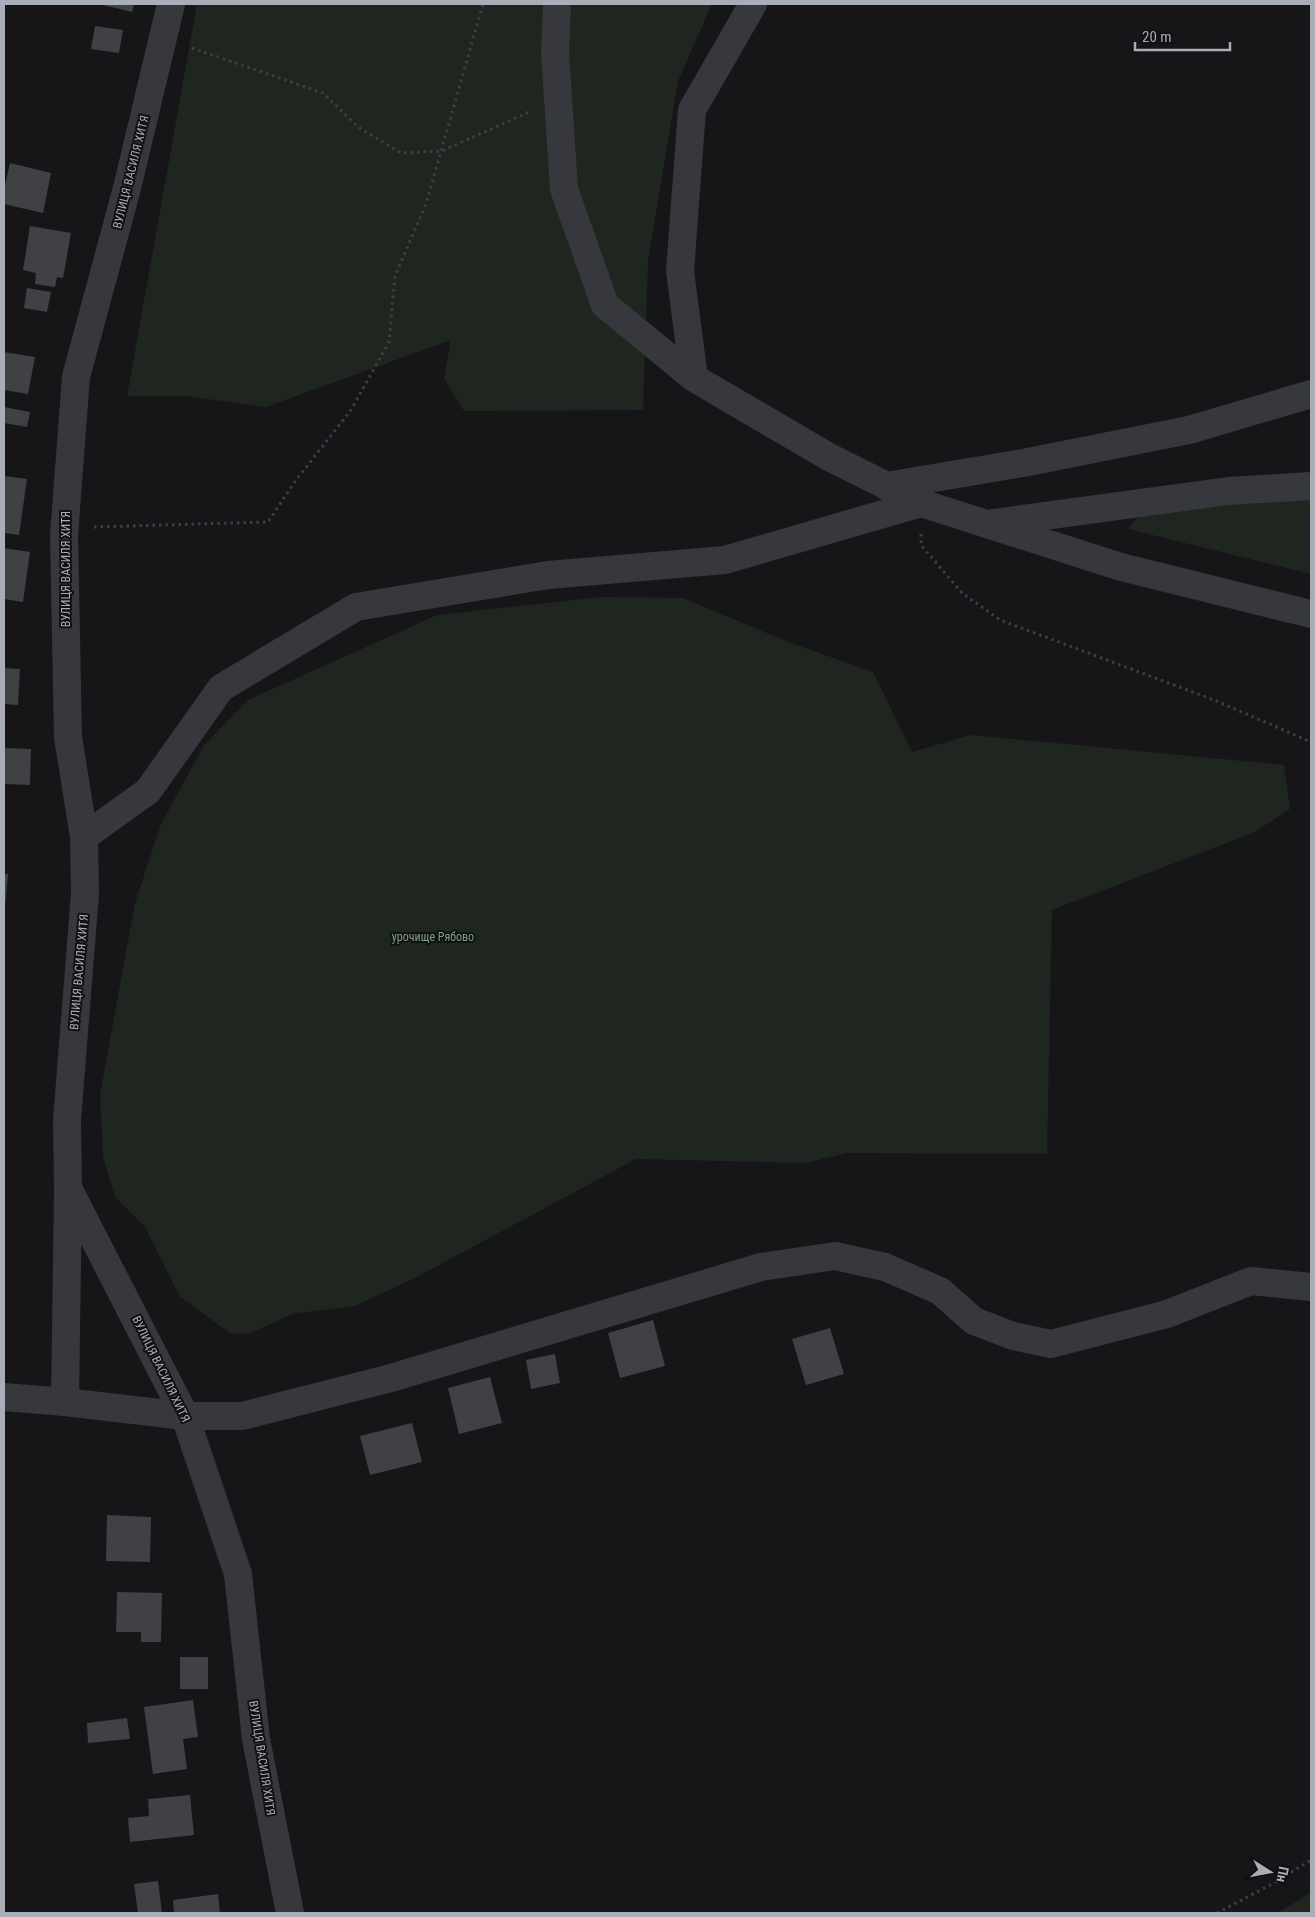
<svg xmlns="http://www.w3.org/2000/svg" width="1315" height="1917" viewBox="0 0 1315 1917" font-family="'Roboto Condensed',sans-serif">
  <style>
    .green { fill: #1e261f }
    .building { fill: #404145 }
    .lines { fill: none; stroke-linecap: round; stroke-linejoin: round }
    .path { stroke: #3d3f44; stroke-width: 3; stroke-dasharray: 2.5 4; stroke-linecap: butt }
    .minor { stroke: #37383d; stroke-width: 28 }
    .labels { text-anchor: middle; stroke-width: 4; stroke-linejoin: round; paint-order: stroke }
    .street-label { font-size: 12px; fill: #a8adb8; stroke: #111113 }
    .park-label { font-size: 12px; fill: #7fa381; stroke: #111113 }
  </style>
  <rect width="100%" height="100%" fill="#161618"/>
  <g class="green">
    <path d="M197,4H712L678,81L648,262L643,410L464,411L444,379L451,340L266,407L185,396H127Z"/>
    <path d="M1311,494V574L1128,529L1146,507Z"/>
    <path d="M602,597L683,598L786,641L873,672L912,752L971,735L1284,765L1290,809L1255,832L1052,910L1047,1154L848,1153L805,1163L636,1159L415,1278L355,1306L292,1314L249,1334L230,1333L180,1297L145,1227L115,1197L103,1157L100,1095L135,903L161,824L204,745L248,700L437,615Z"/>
    <path d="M1311,1892V1913H1278Z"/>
  </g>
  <g class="building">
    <path d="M99,4H134L132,12Z"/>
    <path d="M95,26L123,30L119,53L91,49Z"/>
    <path d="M10,163L51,173L43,213L4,204V189Z"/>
    <path d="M30,226L71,233L63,278L57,277L55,287L35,284L36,273L23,270Z"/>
    <path d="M27,288L51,292L47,312L24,308Z"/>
    <path d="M4,352L35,357L28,394L4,390Z"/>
    <path d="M4,407L30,412L27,427L4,423Z"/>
    <path d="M4,476L27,479L19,535L4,533Z"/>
    <path d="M4,548L30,552L23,602L4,599Z"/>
    <path d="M4,668L20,669L18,705L4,704Z"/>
    <path d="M4,748L31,749L30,785L4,784Z"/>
    <path d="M4,874H8L5,907H4Z"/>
    <path d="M653,1320L665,1366L620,1378L608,1333Z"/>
    <path d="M830,1328L844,1374L806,1385L792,1339Z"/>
    <path d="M555,1354L560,1383L531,1389L526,1360Z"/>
    <path d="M490,1377L502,1423L459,1434L448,1388Z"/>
    <path d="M412,1423L422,1462L370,1475L360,1436Z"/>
    <path d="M107,1515L151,1517L150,1562L106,1561Z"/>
    <path d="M117,1592L162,1593L161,1642H141V1632H116Z"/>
    <rect x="180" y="1657" width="28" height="32"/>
    <path d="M193,1700L198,1737L183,1739L187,1769L153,1774L144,1707Z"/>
    <path d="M127,1718L130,1739L88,1743L87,1723Z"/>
    <path d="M190,1795L194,1835L130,1842L128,1818L149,1816L148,1799Z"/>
    <path d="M158,1881L162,1913H138L134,1884Z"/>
    <path d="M218,1894L220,1913H174L173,1900Z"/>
  </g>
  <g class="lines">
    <g class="path">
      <path d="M192,48L323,93L358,127L401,153L442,151L529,112"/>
      <path d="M94,527L268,522L296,480L351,410L389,342L395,276L426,204L483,4"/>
      <path d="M921,534V545L962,593L1000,620L1214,700L1311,742"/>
      <path d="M1217,1913L1274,1883L1311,1860"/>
    </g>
    <g class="minor">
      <path d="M171,4L127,188L76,377L64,535L68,737L84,837L85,894L67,1120L68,1188L185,1416L238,1574L256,1739L290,1913"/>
      <path d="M557,4L555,53L564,189L605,305L694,378L829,457L921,503L1121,567L1311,614"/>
      <path d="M694,378L680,271L692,110L753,4"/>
      <path d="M886,486L1023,463L1189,430L1311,394"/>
      <path d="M993,523L1228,491L1311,486"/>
      <path d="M84,837L148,791L221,688L356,607L548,575L725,560L921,503"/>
      <path d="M4,1397L65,1402L185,1416H242L391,1378L761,1267L835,1256L885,1267L940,1291L974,1321L1013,1336L1051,1344L1167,1314L1251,1281L1311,1287"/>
      <path d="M65,1402L68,1192"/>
    </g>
  </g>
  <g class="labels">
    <g class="street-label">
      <text transform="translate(131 172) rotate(-76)" y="4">ВУЛИЦЯ ВАСИЛЯ ХИТЯ</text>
      <text transform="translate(66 569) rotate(-90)" y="4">ВУЛИЦЯ ВАСИЛЯ ХИТЯ</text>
      <text transform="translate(79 972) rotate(-85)" y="4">ВУЛИЦЯ ВАСИЛЯ ХИТЯ</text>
      <text transform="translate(161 1369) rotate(64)" y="4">ВУЛИЦЯ ВАСИЛЯ ХИТЯ</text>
      <text transform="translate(262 1758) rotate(81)" y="4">ВУЛИЦЯ ВАСИЛЯ ХИТЯ</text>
    </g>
    <g class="park-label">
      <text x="433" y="941">урочище Рябово</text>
    </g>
  </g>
  <rect width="1315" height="1917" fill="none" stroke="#a8adb8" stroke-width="10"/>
  <g transform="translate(1270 1872) rotate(101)" stroke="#111113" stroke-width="4" paint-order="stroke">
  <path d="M0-4L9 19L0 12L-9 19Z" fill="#a8adb8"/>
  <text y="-8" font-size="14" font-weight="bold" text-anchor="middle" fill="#a8adb8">Пн</text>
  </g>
  <path d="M1135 42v8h95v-8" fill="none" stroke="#a8adb8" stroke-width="2.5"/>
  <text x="1142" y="42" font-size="15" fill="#a8adb8" stroke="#111113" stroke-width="4" paint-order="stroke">20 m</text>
</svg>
